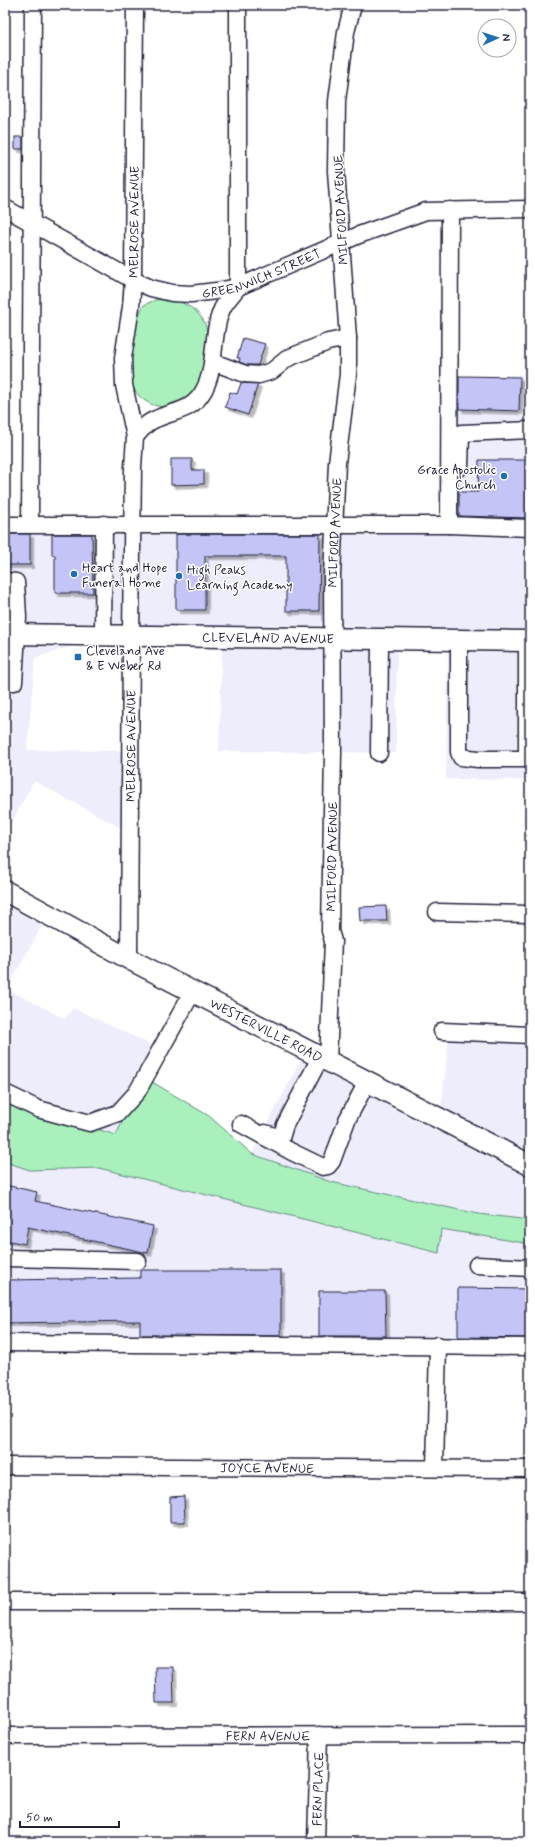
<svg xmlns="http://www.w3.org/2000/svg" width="535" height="1847" viewBox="0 0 535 1847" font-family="Mynerve,sans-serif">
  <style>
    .built { fill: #ededfc }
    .green { fill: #a9f0bd; stroke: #66897c }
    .building { fill: #c4c4f6; stroke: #22223b; filter: url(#shadow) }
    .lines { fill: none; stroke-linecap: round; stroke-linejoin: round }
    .minor-casing { stroke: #22223b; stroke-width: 19 }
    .major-casing { stroke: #22223b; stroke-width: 23 }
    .minor { stroke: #fff; stroke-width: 16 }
    .major { stroke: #fff; stroke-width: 20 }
    .poi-dot { fill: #1f6fb2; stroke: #fff; stroke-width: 1.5 }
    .labels { text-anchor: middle; stroke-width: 3; stroke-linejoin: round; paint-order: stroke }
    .street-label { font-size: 13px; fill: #22223b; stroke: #fff }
    .poi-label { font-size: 13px; fill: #22223b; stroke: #fff; text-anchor: start }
  </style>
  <defs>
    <filter id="shadow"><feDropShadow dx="3.5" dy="3.5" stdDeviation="0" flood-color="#0004"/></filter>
  </defs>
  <rect width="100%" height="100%" fill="#fff"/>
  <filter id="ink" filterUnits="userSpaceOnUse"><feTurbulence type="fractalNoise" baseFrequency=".025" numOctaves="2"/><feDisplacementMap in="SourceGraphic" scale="8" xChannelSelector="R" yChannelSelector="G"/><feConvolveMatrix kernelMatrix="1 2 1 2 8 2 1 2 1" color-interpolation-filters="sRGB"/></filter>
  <g filter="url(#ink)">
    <g class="built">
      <path d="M530,375V780L446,779L448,643L397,642L396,753L219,751L222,639L103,636L35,658L27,750L134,751L131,833L34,781L5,834V522L446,525L449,376Z"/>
      <path d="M5,891L48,915L7,989L65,1019L73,1008L158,1048L116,1135L5,1100Z"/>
      <path d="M450,1031H530V1220L478,1214L331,1182L252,1154L306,1050L440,1118Z"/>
      <path d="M5,1162L30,1170L99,1168L439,1252L441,1229L530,1244V1347L5,1345Z"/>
    </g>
    <g class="green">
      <path d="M171,299C184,303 196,308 203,320C209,330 207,342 206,352C203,375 195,405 168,407C161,407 153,406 147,402C137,396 133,390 131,378C129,353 131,327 144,305L155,300Z"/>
      <path d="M144,1077L209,1116L252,1154L331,1182L478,1214L530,1220V1244L441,1229L439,1253L99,1168L30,1170L5,1162V1100L116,1135Z"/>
    </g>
    <g class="building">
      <rect x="15" y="137" width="8" height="12"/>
      <path d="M243,338L265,344L258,365H247L239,362L240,358H237Z"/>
      <path d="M459,376L520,377L519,411L459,409Z"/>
      <path d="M241,383L258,384L248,415L225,407L230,392L237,394Z"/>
      <path d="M171,459H192V470H204V484L171,485Z"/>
      <path d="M479,460H529V518L459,516V492H478Z"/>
      <rect x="5" y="534" width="25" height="31"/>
      <path d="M52,534H92L93,593H55V555H52Z"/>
      <path d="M176,534H320L319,611H286V556H205V610H176Z"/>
      <path d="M386,906L387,921H360L359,907Z"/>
      <path d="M5,1185L37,1192L35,1201L153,1226L148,1253L28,1227L25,1244L5,1240Z"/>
      <path d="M140,1270H281V1336L140,1335V1321L5,1323V1280L140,1278Z"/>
      <path d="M458,1288L530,1289V1338L458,1337Z"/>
      <path d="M319,1291H385L386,1336H319Z"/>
      <path d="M184,1496L185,1522H170V1497Z"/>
      <path d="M155,1667H173L174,1703H156Z"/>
    </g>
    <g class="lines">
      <defs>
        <g id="minor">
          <path id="s1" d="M5,208L133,280L151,288L172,293L191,294L216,291L238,287L359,235L426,211L530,209"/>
          <path d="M213,362L245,374L259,375L272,371L288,358L328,342L348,338"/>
          <path d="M135,437C141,430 147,422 156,419C175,410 192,412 204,390C217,366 211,333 222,309C225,302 233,294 238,287V5"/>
          <path d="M460,467L461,433L530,430"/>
          <path d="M30,524L33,5"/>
          <path d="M5,525H449L530,528"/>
          <path d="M449,525L450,210"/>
          <path d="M5,581L16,582L18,617L14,682H5"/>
          <path d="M103,635L104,524"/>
          <path d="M459,640V752L461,757L478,759H530"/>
          <path d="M379,753L380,639"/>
          <path d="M527,759V641"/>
          <path d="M437,912L530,914"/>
          <path id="s2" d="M129,959L131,635L133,467L135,437L124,385L123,358L131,307L133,280L135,5"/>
          <path d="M442,1031L530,1035"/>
          <path id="s3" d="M328,1062L333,941L330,931L333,752L332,576L337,463L348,374V338L336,171L337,101L346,32L353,5"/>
          <path d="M5,1093L38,1109L90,1123L118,1113L137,1092L193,991"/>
          <path d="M241,1124L292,1152L323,1167L328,1166L332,1161L347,1120L367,1082"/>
          <path d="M265,1133L281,1138L285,1125L320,1058"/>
          <path d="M5,1258L138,1261"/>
          <path d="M477,1265L530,1268"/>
          <path d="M5,1343L530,1347"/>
          <path id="s4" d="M5,1466L530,1469"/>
          <path d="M435,1468L438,1345"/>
          <path d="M5,1602H530"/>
          <path id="s5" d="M5,1736L530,1735"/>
          <path id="s6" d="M316,1842L319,1735"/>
        </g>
        <g id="major">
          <path id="s7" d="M5,634L530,641"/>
          <path id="s8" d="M5,891L129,959L530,1165"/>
        </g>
      </defs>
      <use href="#minor" class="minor-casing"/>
      <use href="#major" class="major-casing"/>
      <use href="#minor" class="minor"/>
      <use href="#major" class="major"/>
    </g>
  </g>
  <g class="poi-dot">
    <circle cx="504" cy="476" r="4"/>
    <circle cx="74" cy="574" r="4"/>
    <circle cx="179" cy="576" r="4"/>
    <rect x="74" y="653" width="8" height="8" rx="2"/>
  </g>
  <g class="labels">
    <g class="street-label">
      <text transform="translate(340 210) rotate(-93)" y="5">MILFORD AVENUE</text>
      <text dy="5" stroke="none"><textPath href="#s2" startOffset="739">MELROSE AVENUE</textPath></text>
      <text dy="5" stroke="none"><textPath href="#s1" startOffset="281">GREENWICH STREET</textPath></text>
      <text dy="5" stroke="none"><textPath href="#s3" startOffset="530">MILFORD AVENUE</textPath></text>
      <text dy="5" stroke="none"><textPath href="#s7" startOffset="263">CLEVELAND AVENUE</textPath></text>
      <text dy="5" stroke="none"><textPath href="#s2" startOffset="213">MELROSE AVENUE</textPath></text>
      <text dy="5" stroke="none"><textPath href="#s3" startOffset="206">MILFORD AVENUE</textPath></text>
      <text dy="5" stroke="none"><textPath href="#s8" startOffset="296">WESTERVILLE ROAD</textPath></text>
      <text dy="5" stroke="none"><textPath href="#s4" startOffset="262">JOYCE AVENUE</textPath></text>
      <text dy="5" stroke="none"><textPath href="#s5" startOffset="263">FERN AVENUE</textPath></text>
      <text dy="5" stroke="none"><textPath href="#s6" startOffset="53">FERN PLACE</textPath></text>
    </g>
    <g class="poi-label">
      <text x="496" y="474" text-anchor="end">Grace Apostolic<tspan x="496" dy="15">Church</tspan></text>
      <text x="82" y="572">Heart and Hope<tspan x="82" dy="15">Funeral Home</tspan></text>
      <text x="187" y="574">High Peaks<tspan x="187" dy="15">Learning Academy</tspan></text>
      <text x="86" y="655">Cleveland Ave<tspan x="86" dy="15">&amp; E Weber Rd</tspan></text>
    </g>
  </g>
  <rect width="535" height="1847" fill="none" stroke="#fff" stroke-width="20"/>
  <rect x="10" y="10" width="515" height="1827" fill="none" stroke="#22223b" stroke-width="1.5" filter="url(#ink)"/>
  <g transform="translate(497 38) rotate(87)"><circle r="19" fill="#ffffff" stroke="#a7a7b1"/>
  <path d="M0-3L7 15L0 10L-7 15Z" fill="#1f6fb2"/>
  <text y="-6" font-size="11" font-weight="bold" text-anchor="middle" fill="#22223b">N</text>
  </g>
  <path d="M20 1821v6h99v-6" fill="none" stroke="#22223b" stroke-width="2"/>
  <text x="26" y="1821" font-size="12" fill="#22223b" stroke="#ffffff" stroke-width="3" paint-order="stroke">50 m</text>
</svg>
